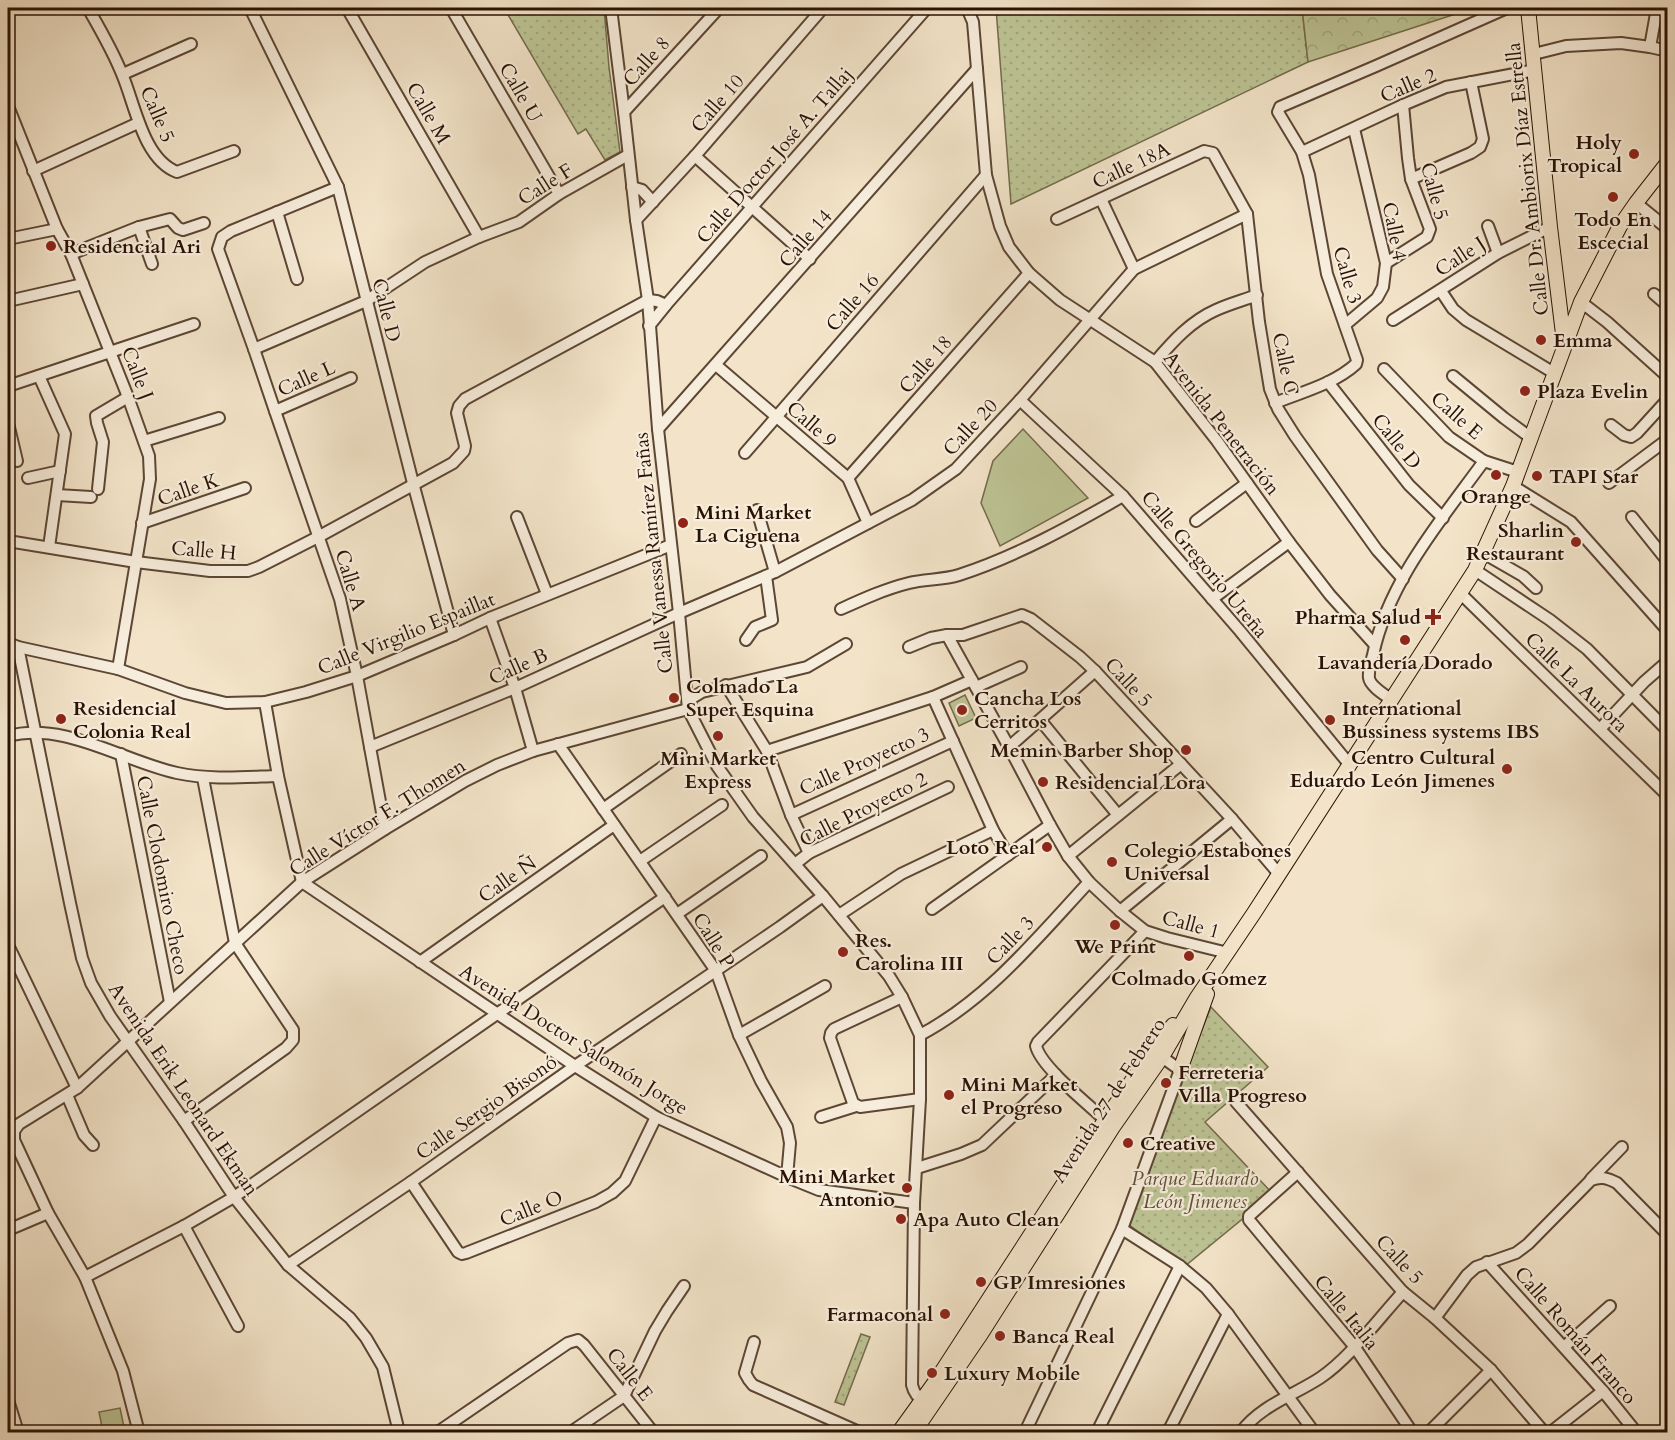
<svg xmlns="http://www.w3.org/2000/svg" width="1675" height="1440" viewBox="0 0 1675 1440" font-family="Cardo,serif">
  <style>
    .grass { fill: url(#grass-dots); stroke: #746b4c; stroke-width: 1.5 }
    .forest { fill: url(#forest-crowns); stroke: #746b4c; stroke-width: 1.5 }
    .pitch { fill: #bdc495; stroke: #746b4c; stroke-width: 1.5 }
    .lines { fill: none; stroke-linecap: round; stroke-linejoin: round }
    .minor-casing { stroke: #5c4634; stroke-width: 14 }
    .major-casing { stroke: #2a1203; stroke-width: 16 }
    .minor { stroke: #f7eddc; stroke-width: 10 }
    .major { stroke: #f3e4c9; stroke-width: 14 }
    .poi-dot { fill: #8f2418; stroke: #f7eddc; stroke-width: 2 }
    .labels { text-anchor: middle; stroke-width: 4.5; stroke-linejoin: round; paint-order: stroke }
    .street-label { font-size: 20px; fill: #2a1203; stroke: #f7eddc }
    .poi-label { font-size: 20px; font-weight: bold; fill: #2a1203; stroke: #f7eddc; text-anchor: start }
    .park-label { font-size: 20px; font-style: italic; fill: #5d5036; stroke: #f7eddc }
  </style>
  <defs>
    <pattern id="grass-dots" width="8" height="8" patternUnits="userSpaceOnUse" patternTransform="scale(1.5)"><rect width="8" height="8" fill="#bdc495"/><path d="M2 2h.1M6 6h.1" fill="none" stroke="#a3a77f" stroke-width="1.8" stroke-linecap="round"/></pattern>
    <pattern id="forest-crowns" width="20" height="18" patternUnits="userSpaceOnUse" patternTransform="scale(1.5)"><rect width="20" height="18" fill="#bdc495"/><path d="M2 6a3 3 0 1 1 6 0M12 15a3 3 0 1 1 6 0" fill="none" stroke="#a3a77f"/></pattern>
  </defs>
  <rect width="100%" height="100%" fill="#f3e4c9"/>
  <filter id="stains"><feTurbulence type="fractalNoise" baseFrequency=".00333" numOctaves="4"/><feColorMatrix values="0 0 0 0 .2 0 0 0 0 .09 0 0 0 0 .02 0 0 0 .5 -.17"/></filter>
  <radialGradient id="worn" r=".72"><stop offset=".6" stop-color="#630" stop-opacity="0"/><stop offset="1" stop-color="#630" stop-opacity=".3"/></radialGradient>
  <g class="grass">
    <path d="M504,8H604L609,67L620,152L605,160L586,129L578,134Z"/>
    <path d="M996,8H1302L1308,62L1011,204Z"/>
    <path d="M1211,1007L1268,1067L1205,1122L1273,1194L1185,1266L1125,1222Z"/>
    <path d="M861,1334L870,1337L844,1405L835,1402Z"/>
  </g>
  <path class="forest" d="M1302,8H1474L1308,62Z"/>
  <g class="pitch">
    <path d="M1023,429L1088,498L1000,546L981,503L993,461Z"/>
    <path d="M965,695L976,718L959,726L949,703Z"/>
    <path d="M120,1408L125,1432H103L99,1412Z"/>
  </g>
  <g class="lines">
    <defs>
      <g id="minor">
        <path d="M88,8C100,29 113,51 122,74C135,104 143,159 177,172L234,151"/>
        <path d="M250,8L338,187L413,483L454,635"/>
        <path d="M347,8L479,237"/>
        <path d="M451,8L559,194"/>
        <path d="M611,8L624,112L636,220L648,300L658,429L679,613L688,709L717,766L753,817L823,896L889,976L902,997L920,1035V1099L914,1203L912,1385C914,1394 920,1400 927,1405"/>
        <path d="M967,8L973,22L986,175L1000,226L1009,247L1029,273L1060,300L1155,362L1217,441L1289,542L1330,595L1375,645"/>
        <path d="M1650,47L1657,8"/>
        <path d="M1534,54L1566,46L1621,43L1650,47L1668,51"/>
        <path d="M123,74L191,44"/>
        <path d="M8,106L57,229L71,254L128,397L149,456L150,479L118,669"/>
        <path d="M624,112L719,8"/>
        <path d="M1302,152L1403,105L1446,87L1535,70"/>
        <path d="M695,156L810,259"/>
        <path d="M33,171L138,123"/>
        <path d="M1411,179L1471,153L1480,147L1483,139L1471,82"/>
        <path d="M338,187L231,231L222,237L218,249L254,349L275,411L340,599L357,676L385,829"/>
        <path d="M632,187L642,190L653,202"/>
        <path d="M1101,199L1134,269"/>
        <path d="M1636,203L1668,229"/>
        <path d="M277,212L297,279"/>
        <path d="M1057,219L1204,151L1213,153L1247,214L1259,322L1270,389L1278,409L1295,436L1377,550L1403,579"/>
        <path d="M636,220L695,156L823,8"/>
        <path d="M1488,226L1498,253"/>
        <path d="M139,227L152,264"/>
        <path d="M8,239L57,229"/>
        <path d="M71,254L139,227L166,220L170,219L178,228L183,230L204,223"/>
        <path d="M1386,263L1427,237L1430,229L1411,179L1408,158L1403,105"/>
        <path d="M1441,291L1453,309L1466,320L1554,373"/>
        <path d="M1654,294L1668,306"/>
        <path d="M8,301L83,284"/>
        <path d="M1581,302L1607,322L1668,377"/>
        <path d="M1393,320L1498,253L1550,227"/>
        <path d="M1345,325L1377,298L1383,287L1386,263L1354,129"/>
        <path d="M649,326L666,305L927,8"/>
        <path d="M254,349L366,301L425,262L479,237L519,222L559,194L628,155"/>
        <path d="M1155,362C1173,341 1191,321 1216,310C1229,304 1244,300 1257,295"/>
        <path d="M716,365L848,478L868,523"/>
        <path d="M1384,369L1449,437L1484,461L1518,472"/>
        <path d="M39,376L65,434L49,547"/>
        <path d="M1453,376L1504,418L1531,438"/>
        <path d="M1328,382L1409,485L1443,518"/>
        <path d="M8,386L194,324"/>
        <path d="M1020,400L1123,496L1240,631L1349,764"/>
        <path d="M1275,403C1302,392 1334,384 1356,364L1357,360L1327,274L1309,175L1302,152L1278,112L1280,107L1376,66L1507,8"/>
        <path d="M275,411L351,378"/>
        <path d="M8,423L17,461"/>
        <path d="M1611,425L1624,435L1631,437L1637,433L1668,399"/>
        <path d="M658,429L977,69"/>
        <path d="M144,441L219,418"/>
        <path d="M745,453L986,175"/>
        <path d="M28,478L60,471"/>
        <path d="M848,478L1029,273"/>
        <path d="M1609,483L1668,439"/>
        <path d="M1513,486L1571,522L1668,631"/>
        <path d="M98,489L103,442L97,423L96,416L128,397"/>
        <path d="M57,495L91,497"/>
        <path d="M757,510L775,572"/>
        <path d="M517,517L547,594"/>
        <path d="M1632,517L1668,562"/>
        <path d="M1196,521L1247,483"/>
        <path d="M142,523L245,488"/>
        <path d="M8,541L136,562L210,571H248L259,567L318,537L453,463L464,451L465,446L457,413L459,406L465,399L648,300L657,301L666,305"/>
        <path d="M1483,553L1523,576L1536,588"/>
        <path d="M1475,570L1550,620L1587,649L1668,731"/>
        <path d="M1460,593L1668,796"/>
        <path d="M1212,599L1289,542"/>
        <path d="M841,609C863,599 885,589 909,583C925,579 943,580 959,575C1017,556 1071,526 1123,496"/>
        <path d="M490,618L515,688L533,751"/>
        <path d="M947,635L1009,747L1050,825L1068,856L1089,882L1120,911L1145,931L1167,938L1228,953"/>
        <path d="M746,640L755,627L772,620L766,576"/>
        <path d="M8,643L18,647L118,669L185,693L226,703L265,702L306,692L357,676L454,635L490,618L671,545"/>
        <path d="M18,647L70,903L82,958L91,983L110,1016L184,1121L234,1197L288,1265L350,1318L366,1338L383,1367L399,1432"/>
        <path d="M909,647L931,638L947,635H963L1022,615L1031,619L1080,657L1095,671L1232,819L1279,874"/>
        <path d="M726,685L767,751L791,815L809,853"/>
        <path d="M976,687L1021,667"/>
        <path d="M933,697L993,830L1008,855"/>
        <path d="M1392,700C1385,695 1370,686 1369,678C1368,671 1371,662 1373,655C1388,582 1441,520 1484,461"/>
        <path d="M265,702L278,776L302,882L575,1066L656,1117L787,1177L819,1190L914,1203"/>
        <path d="M1041,721L1118,815"/>
        <path d="M1600,729L1644,682L1668,661"/>
        <path d="M8,736C65,721 122,761 177,773C210,780 244,777 278,776"/>
        <path d="M558,744L716,971L739,1035L761,1081L787,1127L790,1143L787,1177"/>
        <path d="M370,747L515,688L679,613L775,572L912,500L956,469L1020,400L1134,269L1247,214"/>
        <path d="M1009,747L1095,671"/>
        <path d="M767,751L933,697L972,680"/>
        <path d="M121,754L170,1002"/>
        <path d="M603,809L681,754"/>
        <path d="M791,815L953,741"/>
        <path d="M1068,856L1181,764"/>
        <path d="M640,861L722,805"/>
        <path d="M795,864L809,853L948,787"/>
        <path d="M932,909L1050,825"/>
        <path d="M1120,911L1232,819"/>
        <path d="M677,914L761,856"/>
        <path d="M839,915L901,874L993,830"/>
        <path d="M8,945L77,1088"/>
        <path d="M420,962L614,825"/>
        <path d="M902,997L834,1029L831,1033L830,1038L853,1103L860,1107L920,1099"/>
        <path d="M739,1035L825,986"/>
        <path d="M920,1035C988,999 1037,938 1089,882"/>
        <path d="M67,1095L84,1135L93,1145"/>
        <path d="M1236,1102L1403,1292L1435,1318L1491,1370L1544,1432"/>
        <path d="M821,1117L856,1106"/>
        <path d="M1105,1120C1088,1104 1041,1067 1036,1046L1038,1042L1145,931"/>
        <path d="M184,1121L286,1048L293,1040V1030L235,943L203,778"/>
        <path d="M917,1168L961,1154L982,1145L1056,1075"/>
        <path d="M1298,1172L1249,1216V1220L1354,1346L1412,1432"/>
        <path d="M1591,1179L1622,1147"/>
        <path d="M411,1182L458,1252L462,1254L466,1253L596,1202L612,1193L625,1181L656,1117"/>
        <path d="M184,1226L238,1326"/>
        <path d="M1122,1229L1180,1266L1206,1288L1228,1314L1314,1432"/>
        <path d="M8,1230L48,1213"/>
        <path d="M1487,1262L1603,1391L1636,1432"/>
        <path d="M288,1265L411,1182L575,1066L780,927L823,896"/>
        <path d="M85,1277L184,1226L234,1197L665,897"/>
        <path d="M1435,1318L1467,1275L1476,1267L1516,1253L1528,1244L1591,1180C1601,1176 1607,1178 1617,1183L1668,1235"/>
        <path d="M754,1342L745,1373L749,1380L753,1385L859,1432"/>
        <path d="M1564,1347L1610,1306"/>
        <path d="M8,1400L18,1432"/>
        <path d="M136,1432L137,1425L123,1371L85,1277L48,1213L14,1140V1131L19,1124L77,1088L302,882L385,829L465,781L497,765L533,751L688,709L692,698L702,692L807,667L846,644"/>
        <path d="M438,1432L568,1343L578,1340L584,1345L653,1432"/>
        <path d="M571,1432L624,1396L655,1331L667,1311L684,1286"/>
        <path d="M1025,1432L1122,1229L1180,1070L1158,1054"/>
        <path d="M1097,1432L1180,1266"/>
        <path d="M1168,1432L1228,1314"/>
        <path d="M1241,1432C1260,1406 1294,1395 1320,1378C1350,1358 1379,1318 1403,1292"/>
        <path d="M1429,1432L1491,1370"/>
        <path d="M1551,1432L1603,1391"/>
      </g>
      <g id="major">
        <path d="M1528,8L1550,227L1564,342"/>
        <path d="M1180,1070L1207,994"/>
        <path d="M899,1432L935,1382L1105,1120L1153,1050L1173,1025"/>
        <path d="M914,1432L981,1334L1113,1127L1162,1057L1196,999L1254,913L1475,570L1513,486L1581,302L1620,226L1636,203L1668,162"/>
      </g>
    </defs>
    <use href="#minor" class="minor-casing"/>
    <use href="#major" class="major-casing"/>
    <use href="#minor" class="minor"/>
    <use href="#major" class="major"/>
  </g>
  <g class="poi-dot">
    <circle cx="1634" cy="154" r="6"/>
    <circle cx="1613" cy="197" r="6"/>
    <circle cx="51" cy="246" r="6"/>
    <circle cx="1541" cy="340" r="6"/>
    <circle cx="1525" cy="391" r="6"/>
    <circle cx="1496" cy="475" r="6"/>
    <circle cx="1537" cy="476" r="6"/>
    <circle cx="683" cy="523" r="6"/>
    <circle cx="1576" cy="542" r="6"/>
    <path d="M1430 608h6v6h6v6h-6v6h-6v-6h-6v-6h6z"/>
    <circle cx="1405" cy="640" r="6"/>
    <circle cx="674" cy="698" r="6"/>
    <circle cx="962" cy="710" r="6"/>
    <circle cx="61" cy="719" r="6"/>
    <circle cx="1330" cy="720" r="6"/>
    <circle cx="718" cy="736" r="6"/>
    <circle cx="1186" cy="750" r="6"/>
    <circle cx="1507" cy="769" r="6"/>
    <circle cx="1043" cy="782" r="6"/>
    <circle cx="1047" cy="847" r="6"/>
    <circle cx="1112" cy="862" r="6"/>
    <circle cx="1115" cy="925" r="6"/>
    <circle cx="843" cy="952" r="6"/>
    <circle cx="1189" cy="956" r="6"/>
    <circle cx="1166" cy="1083" r="6"/>
    <circle cx="949" cy="1095" r="6"/>
    <circle cx="1128" cy="1143" r="6"/>
    <circle cx="907" cy="1188" r="6"/>
    <circle cx="901" cy="1219" r="6"/>
    <circle cx="981" cy="1282" r="6"/>
    <circle cx="945" cy="1314" r="6"/>
    <circle cx="1000" cy="1336" r="6"/>
    <circle cx="932" cy="1373" r="6"/>
  </g>
  <g class="labels">
    <g class="street-label">
      <text transform="translate(646 61) rotate(-48)" y="7">Calle 8</text>
      <text transform="translate(1408 85) rotate(-23)" y="7">Calle 2</text>
      <text transform="translate(521 92) rotate(60)" y="7">Calle U</text>
      <text transform="translate(717 103) rotate(-49)" y="7">Calle 10</text>
      <text transform="translate(429 113) rotate(60)" y="7">Calle M</text>
      <text transform="translate(158 114) rotate(67)" y="7">Calle 5</text>
      <text transform="translate(774 155) rotate(-49)" y="7">Calle Doctor José A. Tallaj</text>
      <text transform="translate(1131 165) rotate(-25)" y="7">Calle 18A</text>
      <text transform="translate(1527 179) rotate(-96)" y="7">Calle Dr. Ambiorix Díaz Estrella</text>
      <text transform="translate(545 184) rotate(-32)" y="7">Calle F</text>
      <text transform="translate(1435 191) rotate(75)" y="7">Calle 5</text>
      <text transform="translate(1395 231) rotate(79)" y="7">Calle 4</text>
      <text transform="translate(805 238) rotate(-49)" y="7">Calle 14</text>
      <text transform="translate(1460 256) rotate(-33)" y="7">Calle J</text>
      <text transform="translate(1348 275) rotate(74)" y="7">Calle 3</text>
      <text transform="translate(852 302) rotate(-49)" y="7">Calle 16</text>
      <text transform="translate(387 310) rotate(76)" y="7">Calle D</text>
      <text transform="translate(925 364) rotate(-49)" y="7">Calle 18</text>
      <text transform="translate(1286 364) rotate(78)" y="7">Calle C</text>
      <text transform="translate(138 373) rotate(69)" y="7">Calle J</text>
      <text transform="translate(306 378) rotate(-24)" y="7">Calle L</text>
      <text transform="translate(1457 415) rotate(41)" y="7">Calle E</text>
      <text transform="translate(1222 423) rotate(52)" y="7">Avenida Penetración</text>
      <text transform="translate(812 424) rotate(41)" y="7">Calle 9</text>
      <text transform="translate(970 427) rotate(-47)" y="7">Calle 20</text>
      <text transform="translate(1397 441) rotate(51)" y="7">Calle D</text>
      <text transform="translate(188 489) rotate(-19)" y="7">Calle K</text>
      <text transform="translate(204 550) rotate(5)" y="7">Calle H</text>
      <text transform="translate(653 553) rotate(-96)" y="7">Calle Vanessa Ramírez Fañas</text>
      <text transform="translate(1205 564) rotate(50)" y="7">Calle Gregorio Ureña</text>
      <text transform="translate(351 580) rotate(73)" y="7">Calle A</text>
      <text transform="translate(406 633) rotate(-22)" y="7">Calle Virgilio Espaillat</text>
      <text transform="translate(518 666) rotate(-24)" y="7">Calle B</text>
      <text transform="translate(1129 682) rotate(47)" y="7">Calle 5</text>
      <text transform="translate(1577 682) rotate(44)" y="7">Calle La Aurora</text>
      <text transform="translate(864 761) rotate(-24)" y="7">Calle Proyecto 3</text>
      <text transform="translate(863 809) rotate(-27)" y="7">Calle Proyecto 2</text>
      <text transform="translate(377 817) rotate(-32)" y="7">Calle Víctor F. Thomen</text>
      <text transform="translate(163 875) rotate(79)" y="7">Calle Clodomiro Checo</text>
      <text transform="translate(507 879) rotate(-35)" y="7">Calle Ñ</text>
      <text transform="translate(1191 924) rotate(15)" y="7">Calle 1</text>
      <text transform="translate(714 940) rotate(58)" y="7">Calle P</text>
      <text transform="translate(1010 940) rotate(-46)" y="7">Calle 3</text>
      <text transform="translate(574 1039) rotate(32)" y="7">Avenida Doctor Salomón Jorge</text>
      <text transform="translate(184 1089) rotate(56)" y="7">Avenida Erik Leonard Ekman</text>
      <text transform="translate(1108 1100) rotate(-57)" y="7">Avenida 27 de Febrero</text>
      <text transform="translate(486 1107) rotate(-35)" y="7">Calle Sergio Bisonó</text>
      <text transform="translate(531 1208) rotate(-22)" y="7">Calle O</text>
      <text transform="translate(1400 1259) rotate(47)" y="7">Calle 5</text>
      <text transform="translate(1347 1312) rotate(51)" y="7">Calle Italia</text>
      <text transform="translate(1576 1335) rotate(49)" y="7">Calle Román Franco</text>
      <text transform="translate(630 1374) rotate(52)" y="7">Calle E</text>
    </g>
    <g class="poi-label">
      <text x="1622" y="149" text-anchor="end">Holy<tspan x="1622" dy="23">Tropical</tspan></text>
      <text x="1613" y="226" text-anchor="middle">Todo En<tspan x="1613" dy="23">Escecial</tspan></text>
      <text x="63" y="253">Residencial Ari</text>
      <text x="1553" y="347">Emma</text>
      <text x="1537" y="398">Plaza Evelin</text>
      <text x="1549" y="483">TAPI Star</text>
      <text x="1496" y="503" text-anchor="middle">Orange</text>
      <text x="695" y="519">Mini Market<tspan x="695" dy="23">La Ciguena</tspan></text>
      <text x="1564" y="537" text-anchor="end">Sharlin<tspan x="1564" dy="23">Restaurant</tspan></text>
      <text x="1421" y="624" text-anchor="end">Pharma Salud</text>
      <text x="1405" y="669" text-anchor="middle">Lavandería Dorado</text>
      <text x="686" y="693">Colmado La<tspan x="686" dy="23">Super Esquina</tspan></text>
      <text x="974" y="705">Cancha Los<tspan x="974" dy="23">Cerritos</tspan></text>
      <text x="73" y="715">Residencial<tspan x="73" dy="23">Colonia Real</tspan></text>
      <text x="1342" y="715">International<tspan x="1342" dy="23">Bussiness systems IBS</tspan></text>
      <text x="1174" y="757" text-anchor="end">Memin Barber Shop</text>
      <text x="1495" y="764" text-anchor="end">Centro Cultural<tspan x="1495" dy="23">Eduardo León Jimenes</tspan></text>
      <text x="718" y="765" text-anchor="middle">Mini Market<tspan x="718" dy="23">Express</tspan></text>
      <text x="1055" y="789">Residencial Lora</text>
      <text x="1035" y="854" text-anchor="end">Loto Real</text>
      <text x="1124" y="857">Colegio Estabones<tspan x="1124" dy="23">Universal</tspan></text>
      <text x="855" y="947">Res.<tspan x="855" dy="23">Carolina III</tspan></text>
      <text x="1115" y="953" text-anchor="middle">We Print</text>
      <text x="1189" y="985" text-anchor="middle">Colmado Gomez</text>
      <text x="1178" y="1079">Ferreteria<tspan x="1178" dy="23">Villa Progreso</tspan></text>
      <text x="961" y="1091">Mini Market<tspan x="961" dy="23">el Progreso</tspan></text>
      <text x="1140" y="1150">Creative</text>
      <text x="895" y="1183" text-anchor="end">Mini Market<tspan x="895" dy="23">Antonio</tspan></text>
      <text x="913" y="1226">Apa Auto Clean</text>
      <text x="993" y="1289">GP Imresiones</text>
      <text x="933" y="1321" text-anchor="end">Farmaconal</text>
      <text x="1012" y="1343">Banca Real</text>
      <text x="944" y="1380">Luxury Mobile</text>
    </g>
    <g class="park-label">
      <text x="1195" y="1185">Parque Eduardo<tspan x="1195" dy="23">León Jimenes</tspan></text>
    </g>
  </g>
  <rect width="1675" height="1440" fill="none" stroke="#f3e4c9" stroke-width="30"/>
  <rect x="9" y="9" width="1657" height="1422" fill="none" stroke="#2a1203" stroke-width="3"/>
  <rect x="15" y="15" width="1645" height="1410" fill="none" stroke="#2a1203" stroke-width="1.5"/>
  <rect width="100%" height="100%" filter="url(#stains)"/>
  <rect width="100%" height="100%" fill="url(#worn)"/>
</svg>
